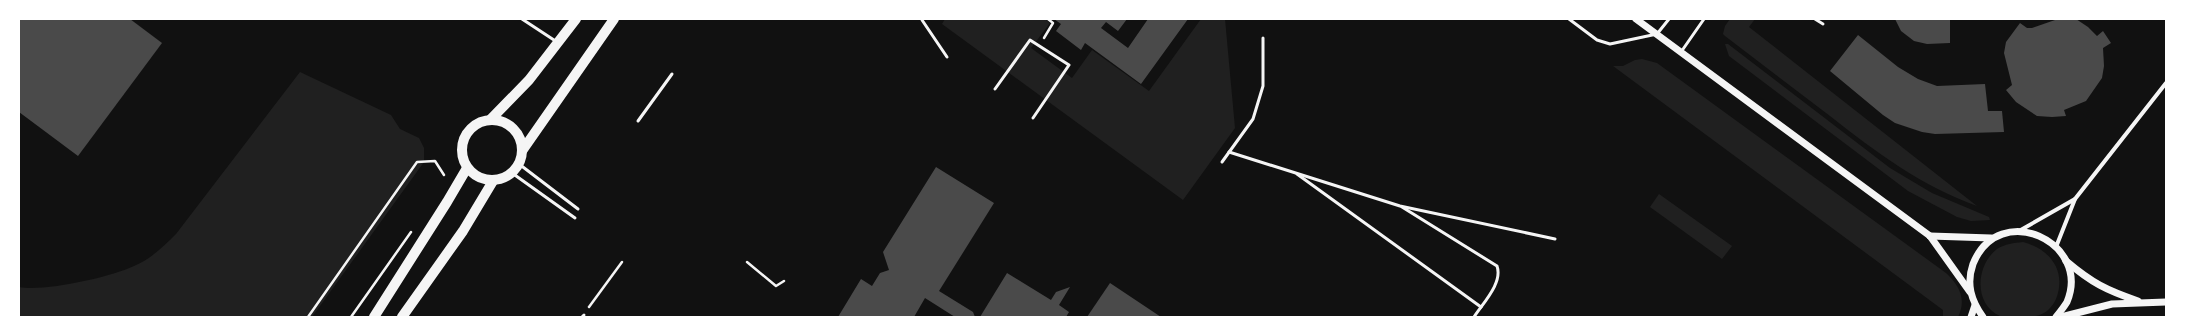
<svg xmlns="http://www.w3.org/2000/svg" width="2185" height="336" viewBox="0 0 2185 336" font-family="'Nunito Sans',sans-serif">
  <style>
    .green { fill: #202020 }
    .building { fill: #4a4a4a }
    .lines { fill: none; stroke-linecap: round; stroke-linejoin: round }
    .path { stroke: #f5f5f5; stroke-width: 2.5 }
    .service { stroke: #f5f5f5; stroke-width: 3 }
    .minor { stroke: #f5f5f5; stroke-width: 4 }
    .tertiary { stroke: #f5f5f5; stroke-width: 7 }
    .primary { stroke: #f5f5f5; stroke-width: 10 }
  </style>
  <rect width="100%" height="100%" fill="#111"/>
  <g class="green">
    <path d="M945,19H1045L1050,23L1031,48L1072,78L1092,50L1149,91L1201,19H1225L1235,128L1183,200L942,24Z"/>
    <path d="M1730,19H1755L1749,27L1977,206C1921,186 1876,152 1830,116C1795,89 1760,63 1725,36L1723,34L1725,26Z"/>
    <path d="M1725,44H1728L1890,168L1932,193L1989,217L1990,220L1971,221L1957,217L1908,191L1729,56Z"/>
    <path d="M1642,59L1657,63L1946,273C1959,285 1967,299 1958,317H1943V310L1613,66H1623L1635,60Z"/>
    <path d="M300,72L391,115L400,129L419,138L424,148V162L312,317H19V287C44,292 111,277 134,266C151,259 164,246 176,234Z"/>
    <path d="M1659,194L1732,246L1722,259L1650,207Z"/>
    <path d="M2023,242C2050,249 2067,271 2056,299C2050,312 2040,317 2027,317C2020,317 2006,320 2000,316C1973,304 1976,265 1997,249C2005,244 2014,243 2023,242Z"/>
  </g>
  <g class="building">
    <path d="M19,19H130L162,43L78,156L19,112Z"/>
    <path d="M1054,19H1127L1118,31L1106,22L1101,28L1128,48L1148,19H1188L1141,84L1085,43L1081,50L1056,31L1061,24Z"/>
    <path d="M1895,19H1950V43L1927,44L1914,41L1901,31Z"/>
    <path d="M2076,19L2088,27L2097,36L2103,31L2111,43L2103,48L2104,66L2102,78L2086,101L2064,110L2066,116L2052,117L2037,116L2016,102L2006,90L2012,85L2004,53L2006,42L2020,23L2027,28H2032L2055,20Z"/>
    <path d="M1858,35L1898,67L1918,79L1937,86L1985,84L1988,111H2002L2004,132L1935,134L1922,132L1895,123L1883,115L1830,71Z"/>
    <path d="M936,167L994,203L939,291L973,312L975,317H955L925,298L914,317H838L861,279L872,286L880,273L889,270L883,252Z"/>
    <path d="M1007,273L1051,300L1056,292L1070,287L1059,305L1069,312L1066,317H980Z"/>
    <path d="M1110,283L1161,317H1087Z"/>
  </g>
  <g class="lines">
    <g class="path">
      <path d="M1044,38L1053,23L1048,19"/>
      <path d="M747,262L776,286L784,281"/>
      <path d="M589,307L622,262"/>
      <path d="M308,317L417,162L435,161L444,175"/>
      <path d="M351,317L411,232"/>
    </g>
    <g class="service">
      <path d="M522,19L557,42"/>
      <path d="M1569,19L1597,40L1610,44L1657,34L1669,19"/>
      <path d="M1815,19L1823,24"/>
      <path d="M922,20L947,57"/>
      <path d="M1681,52L1704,19"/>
      <path d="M995,89L1030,40L1069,65L1033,118"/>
      <path d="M638,121L672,74"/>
      <path d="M1229,152L1400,206L1555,239"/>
      <path d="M1222,162L1253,119L1263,86V38"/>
      <path d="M519,164L578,209"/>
      <path d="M512,173L575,218"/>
      <path d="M1297,174L1481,307"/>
      <path d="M1402,207L1497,266C1503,283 1483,303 1474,317"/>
      <path d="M582,317L584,315"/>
    </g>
    <g class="minor">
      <path d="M2019,231L2075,199"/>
      <path d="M2056,247L2075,199L2166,83"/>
    </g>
    <g class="tertiary">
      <path d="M1636,19L1930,236L1970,292"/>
      <path d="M1930,236L1991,238"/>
      <path d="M2066,261C2092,283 2106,290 2138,301"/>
      <path d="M1971,317L1975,305"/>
      <path d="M1983,317C1971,300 1966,284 1973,264C1999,199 2092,242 2067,302C2064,307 2060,312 2056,317"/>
      <path d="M2061,317L2112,304L2166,302"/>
    </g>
    <g class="primary">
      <circle cx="492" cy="150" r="30"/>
      <path d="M490,120L529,80L576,19"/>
      <path d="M522,151L614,19"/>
      <path d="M374,317L447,202L467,168"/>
      <path d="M402,317L463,231L493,181"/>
    </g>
  </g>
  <rect width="2185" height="336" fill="none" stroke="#ffffff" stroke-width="40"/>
</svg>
